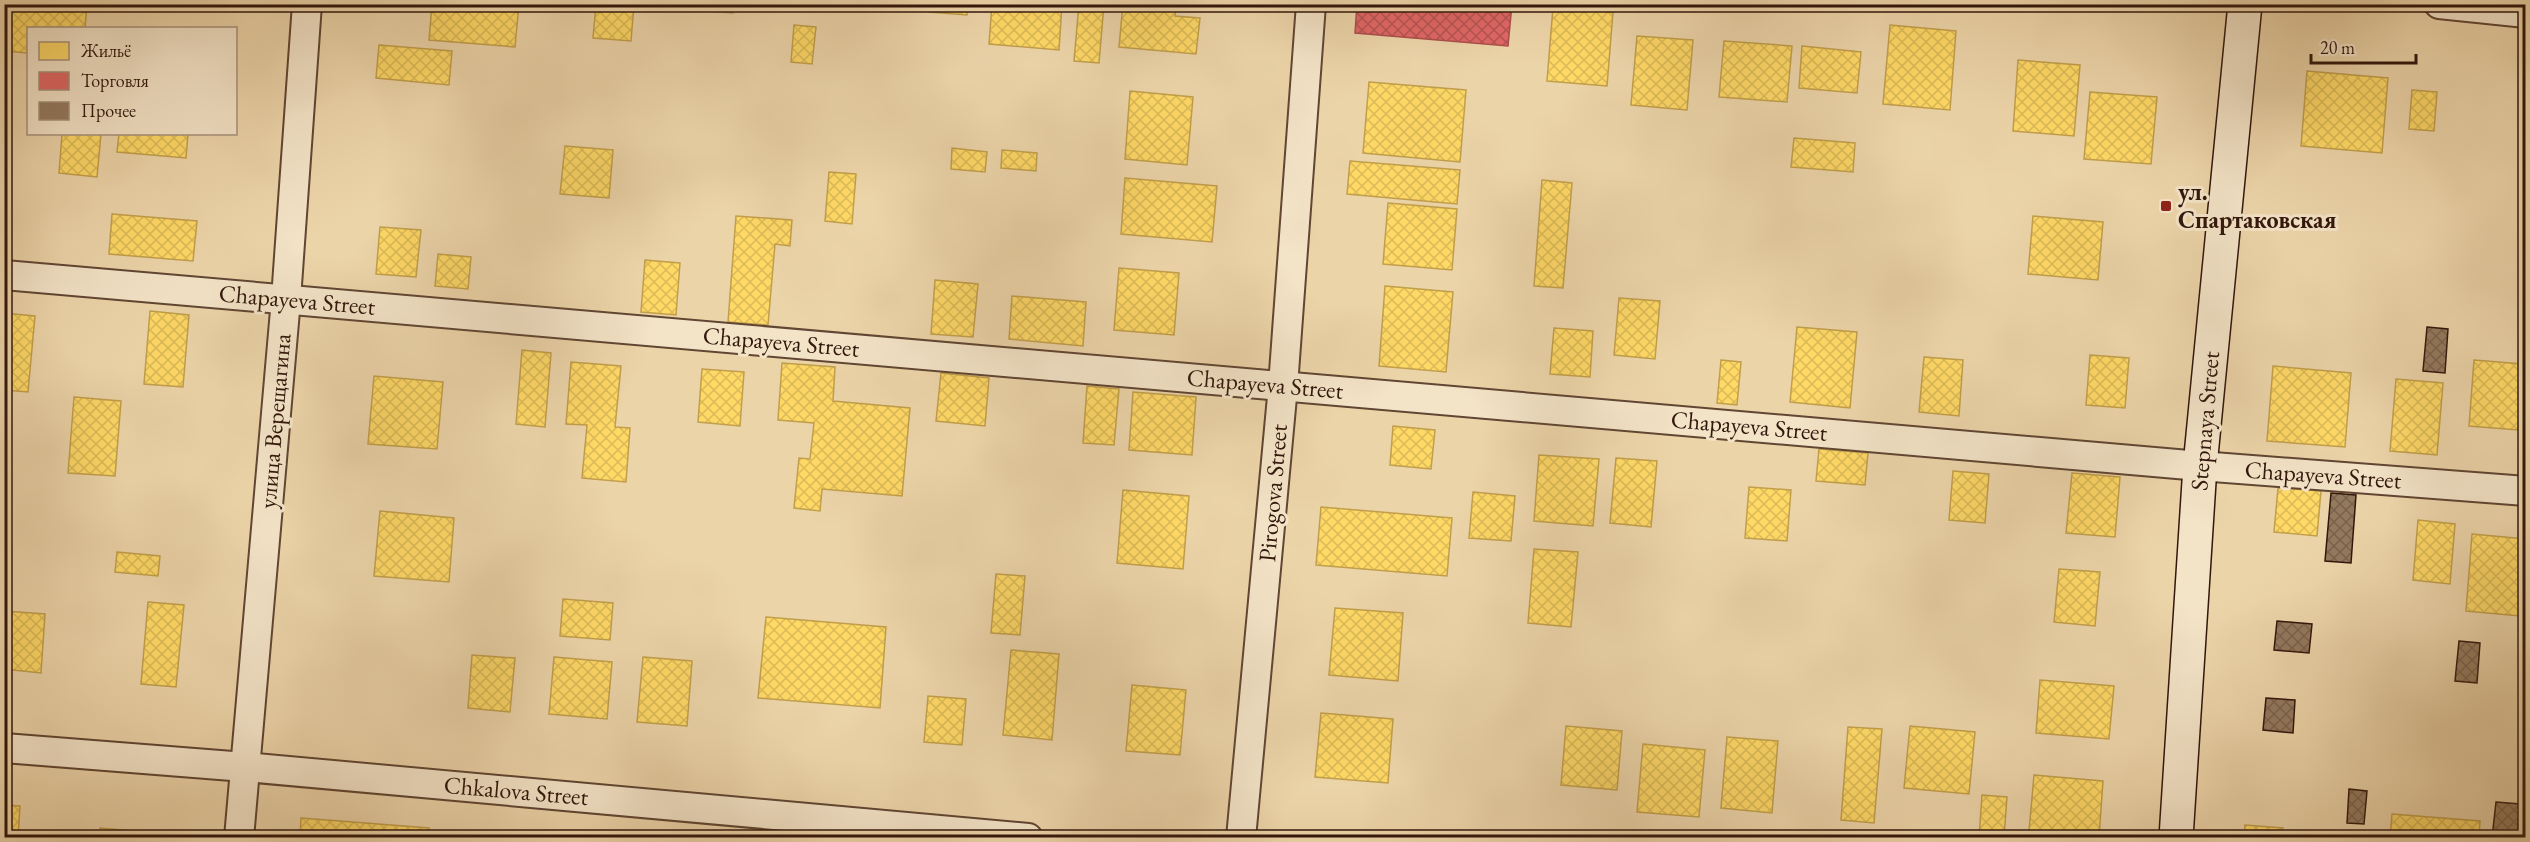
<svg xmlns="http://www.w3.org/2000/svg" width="2530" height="842" viewBox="0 0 2530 842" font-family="'EB Garamond',serif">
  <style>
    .homes { fill: url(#homes-cross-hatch); stroke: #c29f4b; stroke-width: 1.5 }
    .shops { fill: url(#shops-cross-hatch); stroke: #ac4e4b; stroke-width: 1.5 }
    .building { fill: url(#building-cross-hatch); stroke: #32170c; stroke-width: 1.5 }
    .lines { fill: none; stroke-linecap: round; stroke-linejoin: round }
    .street-casing { stroke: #604633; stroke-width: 32 }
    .secondary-casing { stroke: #32170c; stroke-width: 36 }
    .street { stroke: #f3e3c7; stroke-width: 28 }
    .secondary { stroke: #f3e3c7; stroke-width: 33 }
    .poi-dot { fill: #8f2418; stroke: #f3e3c7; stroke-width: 2 }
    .labels { text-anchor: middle; stroke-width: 6; stroke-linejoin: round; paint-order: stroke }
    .poi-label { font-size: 24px; font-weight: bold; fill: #32170c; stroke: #f3e3c7; text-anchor: start }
    .street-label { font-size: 24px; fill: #32170c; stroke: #f3e3c7 }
  </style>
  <defs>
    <pattern id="homes-cross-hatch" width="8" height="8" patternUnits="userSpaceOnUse" patternTransform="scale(1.5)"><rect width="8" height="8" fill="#ffd966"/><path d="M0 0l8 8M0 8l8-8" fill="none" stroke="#dbba57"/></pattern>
    <pattern id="shops-cross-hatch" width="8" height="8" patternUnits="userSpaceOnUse" patternTransform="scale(1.5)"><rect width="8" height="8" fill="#e06666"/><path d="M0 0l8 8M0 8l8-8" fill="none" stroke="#b65352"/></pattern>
    <pattern id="building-cross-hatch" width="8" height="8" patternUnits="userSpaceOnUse" patternTransform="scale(1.5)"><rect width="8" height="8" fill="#93795e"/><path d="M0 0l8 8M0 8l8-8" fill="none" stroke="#79624c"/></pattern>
  </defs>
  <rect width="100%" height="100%" fill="#ecd4a9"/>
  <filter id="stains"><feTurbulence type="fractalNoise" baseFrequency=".00333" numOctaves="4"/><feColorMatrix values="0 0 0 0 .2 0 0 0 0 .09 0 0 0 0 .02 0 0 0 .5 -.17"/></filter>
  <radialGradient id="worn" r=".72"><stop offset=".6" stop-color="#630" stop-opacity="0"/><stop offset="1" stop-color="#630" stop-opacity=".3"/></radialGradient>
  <g class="homes">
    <path d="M4,4H87L85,28H28V53L4,51Z"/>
    <path d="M432,4H519L515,47L429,40Z"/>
    <path d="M596,4H634L631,41L593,38Z"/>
    <path d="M669,4H734L733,13L669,8Z"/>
    <path d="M930,4H967V15L929,12Z"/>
    <path d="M992,4H1062L1059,50L989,44Z"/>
    <path d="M1079,4H1104L1099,63L1074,61Z"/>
    <path d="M1123,4H1176L1175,16L1200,18L1196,54L1119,47Z"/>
    <path d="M1553,7L1613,12L1607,86L1547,81Z"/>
    <path d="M794,25L816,27L812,64L791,62Z"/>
    <path d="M1890,25L1956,31L1950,110L1883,104Z"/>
    <path d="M1637,36L1693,40L1687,110L1631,105Z"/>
    <path d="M1724,41L1792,46L1787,102L1719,97Z"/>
    <path d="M379,45L452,51L449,85L376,78Z"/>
    <path d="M1802,46L1861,52L1857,93L1799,88Z"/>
    <path d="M2018,60L2080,65L2074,136L2013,131Z"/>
    <path d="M2307,71L2388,78L2382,153L2301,146Z"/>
    <path d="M1369,82L1466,90L1460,162L1363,153Z"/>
    <path d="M2412,90L2437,92L2434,131L2409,129Z"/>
    <path d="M1130,91L1193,97L1187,165L1125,159Z"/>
    <path d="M2090,92L2157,97L2151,164L2084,159Z"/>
    <path d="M62,134H101L97,177L59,173Z"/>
    <path d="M119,134H199H188L186,158L117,152Z"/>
    <path d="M1794,138L1855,143L1853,172L1791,167Z"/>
    <path d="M565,146L613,150L609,198L560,194Z"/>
    <path d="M952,148L987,152L985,172L951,169Z"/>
    <path d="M1002,150L1037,153L1036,171L1001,168Z"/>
    <path d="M1350,161L1460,170L1457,204L1347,194Z"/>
    <path d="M829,172L856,174L852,224L825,221Z"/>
    <path d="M1125,178L1217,186L1212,242L1121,234Z"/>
    <path d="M1542,180L1572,183L1563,288L1534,286Z"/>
    <path d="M1388,203L1457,209L1452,270L1383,264Z"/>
    <path d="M112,214L197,221L193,261L109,254Z"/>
    <path d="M736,216L792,220L790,246L775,244L768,325L728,322Z"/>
    <path d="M2033,216L2103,222L2098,280L2028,274Z"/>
    <path d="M380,227L421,230L416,277L376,274Z"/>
    <path d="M438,254L471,257L468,289L435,286Z"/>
    <path d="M645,260L680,263L676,315L641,312Z"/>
    <path d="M1119,268L1179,273L1174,335L1114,330Z"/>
    <path d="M935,280L978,284L973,337L931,334Z"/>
    <path d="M1385,286L1453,292L1446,372L1379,366Z"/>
    <path d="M1012,296L1086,302L1083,346L1009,339Z"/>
    <path d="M1619,298L1660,301L1655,359L1614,355Z"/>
    <path d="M150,311L189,315L183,387L144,384Z"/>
    <path d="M4,313L35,316L28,392L4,390Z"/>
    <path d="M1797,327L1857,332L1850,408L1790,402Z"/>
    <path d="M1554,328L1593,331L1590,377L1550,374Z"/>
    <path d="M522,350L551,353L545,427L516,424Z"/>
    <path d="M2090,355L2129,358L2125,408L2086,405Z"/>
    <path d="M1924,357L1963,360L1959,416L1919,412Z"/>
    <path d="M1721,360L1741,362L1737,405L1717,403Z"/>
    <path d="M2474,360L2523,364L2518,430L2469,426Z"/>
    <path d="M571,362L621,366L615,427L630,428L626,482L582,478L587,425L566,424Z"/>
    <path d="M782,363L835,367L833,401L910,408L902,496L822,489L820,511L794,508L799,458L810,459L814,423L778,420Z"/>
    <path d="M2273,366L2351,373L2345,447L2267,441Z"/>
    <path d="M702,369L744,372L740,426L698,422Z"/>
    <path d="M941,373L989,378L985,426L936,421Z"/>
    <path d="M374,376L443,382L437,449L368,444Z"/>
    <path d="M2396,379L2443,383L2437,455L2390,451Z"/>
    <path d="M1087,386L1119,389L1114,445L1083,443Z"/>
    <path d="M1133,392L1196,397L1192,455L1129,450Z"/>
    <path d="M74,397L121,401L115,476L68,473Z"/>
    <path d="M1393,426L1435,430L1431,469L1390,465Z"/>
    <path d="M1819,449L1868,453L1865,485L1816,481Z"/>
    <path d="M1539,455L1599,459L1593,526L1534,521Z"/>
    <path d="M1616,458L1657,461L1651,527L1610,523Z"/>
    <path d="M1953,471L1989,474L1985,523L1949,520Z"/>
    <path d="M2072,473L2120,477L2115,537L2066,533Z"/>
    <path d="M1749,487L1791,490L1787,541L1745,538Z"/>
    <path d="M2278,488L2321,491L2317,536L2274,532Z"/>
    <path d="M1123,490L1189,496L1183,569L1117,563Z"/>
    <path d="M1473,492L1515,496L1511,541L1469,538Z"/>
    <path d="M1321,507L1452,518L1447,576L1316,565Z"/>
    <path d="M380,511L454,518L449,582L374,576Z"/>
    <path d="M2418,520L2455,524L2450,584L2413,580Z"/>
    <path d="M2472,534L2526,539L2520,616L2466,611Z"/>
    <path d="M1534,549L1578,552L1571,627L1528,623Z"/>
    <path d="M117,552L160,556L158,576L115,572Z"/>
    <path d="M2059,569L2100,572L2095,626L2054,622Z"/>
    <path d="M996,574L1025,576L1020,635L991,633Z"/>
    <path d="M563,599L613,603L610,640L560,636Z"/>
    <path d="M148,602L184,605L176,687L141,684Z"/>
    <path d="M1335,608L1403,613L1398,681L1329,675Z"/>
    <path d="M4,611L45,614L41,673L4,669Z"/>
    <path d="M766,617L886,627L880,708L758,698Z"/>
    <path d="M1011,650L1059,654L1052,740L1003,735Z"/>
    <path d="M472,655L515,658L510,712L468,708Z"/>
    <path d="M554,657L612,662L607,719L549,714Z"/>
    <path d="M643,657L692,661L687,726L637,722Z"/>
    <path d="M2040,680L2114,686L2109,739L2036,733Z"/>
    <path d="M1132,685L1186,690L1180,755L1126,751Z"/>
    <path d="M928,696L966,699L962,745L924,742Z"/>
    <path d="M1321,713L1393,719L1388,783L1315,777Z"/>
    <path d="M1566,726L1622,731L1617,790L1561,785Z"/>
    <path d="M1910,726L1975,732L1969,794L1904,788Z"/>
    <path d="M1848,727L1882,729L1874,823L1841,820Z"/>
    <path d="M1727,737L1778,741L1772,813L1721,808Z"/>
    <path d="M1643,744L1705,750L1699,817L1637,812Z"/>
    <path d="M2034,775L2103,781L2099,837L2029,831Z"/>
    <path d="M1982,795L2007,797L2004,838H1979Z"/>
    <path d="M4,805L20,806L18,838H4Z"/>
    <path d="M2392,814L2480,821L2479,838H2390Z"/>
    <path d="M301,818L429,828L428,838H300Z"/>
    <path d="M2245,825L2283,828L2282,838H2244Z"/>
    <path d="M100,828L166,834L165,838H99Z"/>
  </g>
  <path class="shops" d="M1357,4H1512L1508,46L1355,33Z"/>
  <g class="building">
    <path d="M2427,327L2448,329L2445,373L2423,371Z"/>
    <path d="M2331,493L2356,495L2351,563L2325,561Z"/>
    <path d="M2277,621L2312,624L2309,653L2274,650Z"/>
    <path d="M2459,641L2480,643L2477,683L2455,681Z"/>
    <path d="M2266,698L2295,700L2293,733L2263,730Z"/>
    <path d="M2349,789L2367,791L2364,824L2347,823Z"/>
    <path d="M2496,802L2520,804L2517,838H2492Z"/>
  </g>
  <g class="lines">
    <defs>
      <g id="street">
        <path d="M2439,4L2526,13"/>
        <path d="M4,275L2200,466L2526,491"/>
        <path d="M4,748L245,767L1028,838"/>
        <path d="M239,838L286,299L307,4"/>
        <path d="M1241,838L1283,386L1311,4"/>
      </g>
      <path id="secondary" d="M2176,838L2200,466L2245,4"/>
    </defs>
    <use href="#street" class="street-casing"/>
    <use href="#secondary" class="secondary-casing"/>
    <use href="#street" class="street"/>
    <use href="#secondary" class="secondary"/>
  </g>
  <rect class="poi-dot" x="2160" y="200" width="12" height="12" rx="3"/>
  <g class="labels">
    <g class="poi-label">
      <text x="2178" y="200">ул.<tspan x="2178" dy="28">Спартаковская</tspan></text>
    </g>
    <g class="street-label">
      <text transform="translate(297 300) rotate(5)" y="8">Chapayeva Street</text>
      <text transform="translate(781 342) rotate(5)" y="8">Chapayeva Street</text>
      <text transform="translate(1265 384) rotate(5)" y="8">Chapayeva Street</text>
      <text transform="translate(275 421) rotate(-85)" y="8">улица Верещагина</text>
      <text transform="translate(2205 421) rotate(-85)" y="8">Stepnaya Street</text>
      <text transform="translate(1749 426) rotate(5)" y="8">Chapayeva Street</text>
      <text transform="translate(2323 475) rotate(4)" y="8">Chapayeva Street</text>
      <text transform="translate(1273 493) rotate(-85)" y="8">Pirogova Street</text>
      <text transform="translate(516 791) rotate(5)" y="8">Chkalova Street</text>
    </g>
  </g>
  <rect width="2530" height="842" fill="none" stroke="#ecd4a9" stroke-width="24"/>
  <rect x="6" y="6" width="2518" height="830" fill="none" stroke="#32170c" stroke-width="3"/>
  <rect x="12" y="12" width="2506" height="818" fill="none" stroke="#32170c" stroke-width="1.5"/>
  <rect x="27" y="27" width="210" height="108" fill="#f3e3c7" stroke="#a6917c" stroke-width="1.5"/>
  <rect x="39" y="42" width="30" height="18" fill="#ffd966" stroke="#a6917c" stroke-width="1.5"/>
  <text x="81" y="57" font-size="18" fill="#32170c">Жильё</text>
  <rect x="39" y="72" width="30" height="18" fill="#e06666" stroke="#a6917c" stroke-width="1.5"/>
  <text x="81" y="87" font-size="18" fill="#32170c">Торговля</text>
  <rect x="39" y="102" width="30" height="18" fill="#93795e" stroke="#a6917c" stroke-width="1.5"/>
  <text x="81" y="117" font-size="18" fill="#32170c">Прочее</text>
  <path d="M2311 54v9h105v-9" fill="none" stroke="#32170c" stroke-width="3"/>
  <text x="2320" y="54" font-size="18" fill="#32170c" stroke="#f3e3c7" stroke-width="4.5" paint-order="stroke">20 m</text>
  <rect width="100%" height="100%" filter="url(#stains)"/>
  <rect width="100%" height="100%" fill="url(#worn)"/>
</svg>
